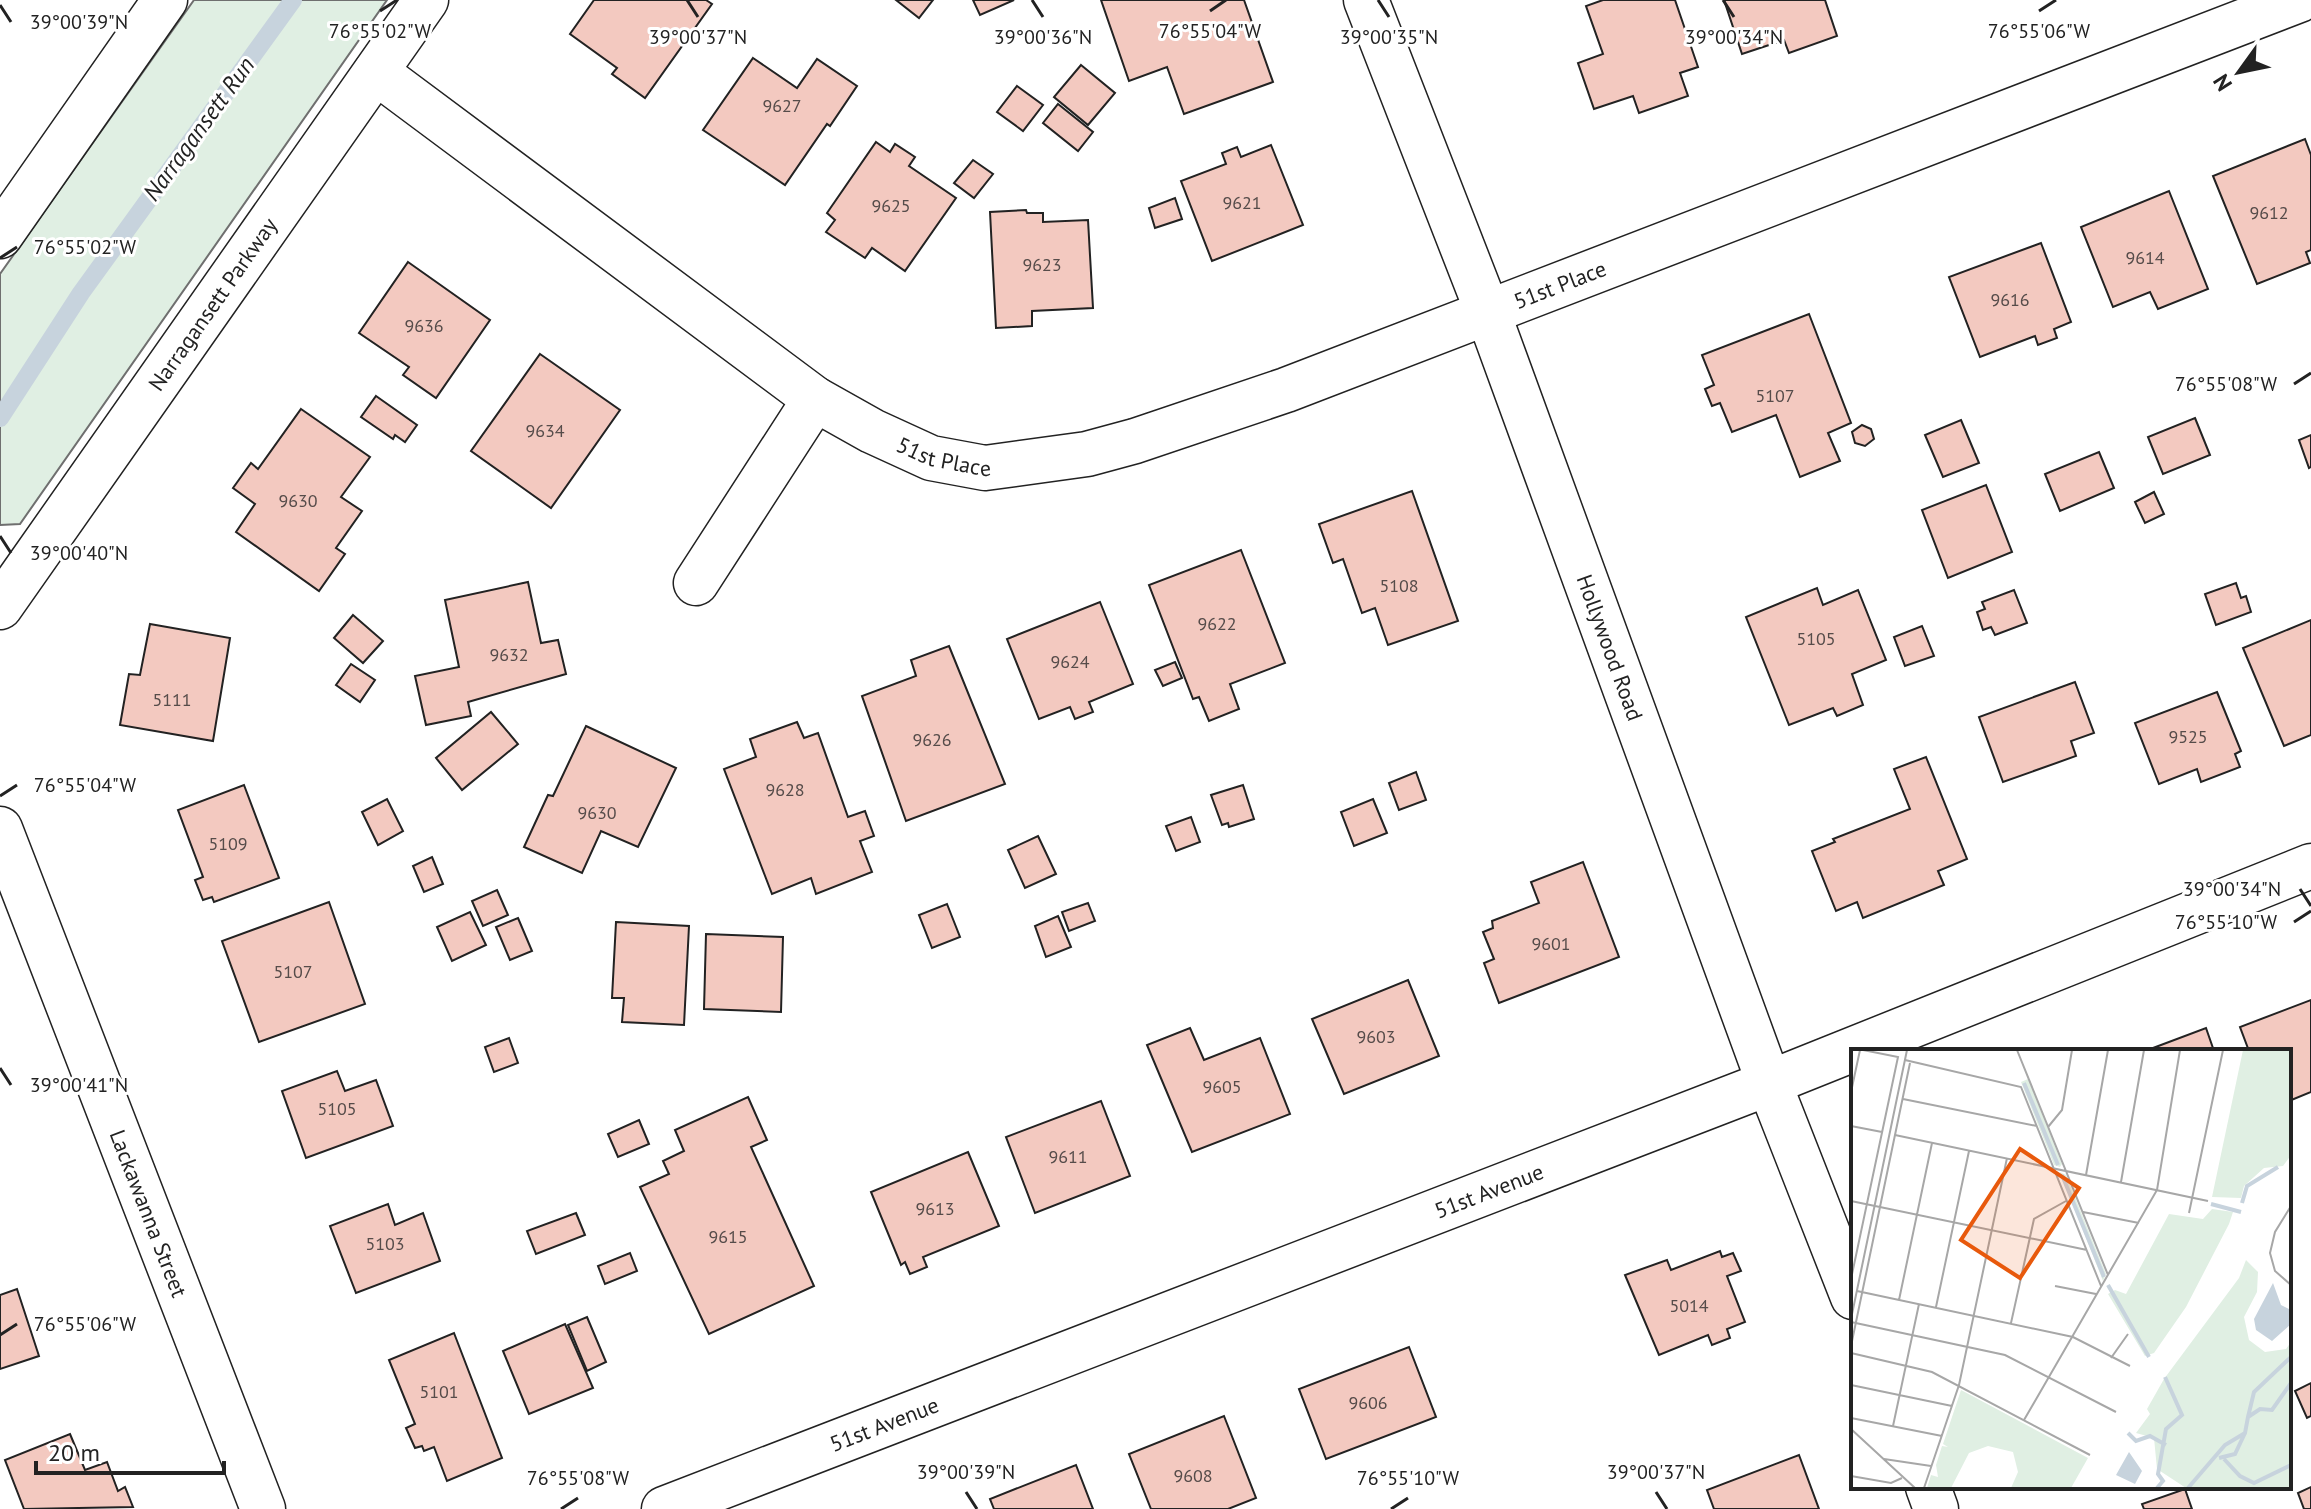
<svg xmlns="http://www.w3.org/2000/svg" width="2311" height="1509" viewBox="0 0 2311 1509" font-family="'PT Sans',sans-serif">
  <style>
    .green { fill: #e0efe3; stroke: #6f6f6f; stroke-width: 2 }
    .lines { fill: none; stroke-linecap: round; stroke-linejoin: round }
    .stream { stroke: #c7d3dd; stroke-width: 18 }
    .building { fill: #f3c9c0; stroke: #222; stroke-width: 2 }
    .minor-casing { stroke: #222; stroke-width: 47 }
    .minor { stroke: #fff; stroke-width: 44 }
    .ticks { fill: none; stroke: #222; stroke-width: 3 }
    .labels { text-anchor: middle; stroke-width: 6; stroke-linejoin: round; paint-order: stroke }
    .number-label { font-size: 18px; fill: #564c4a }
    .street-label { font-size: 22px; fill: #222; stroke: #fff }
    .water-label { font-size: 24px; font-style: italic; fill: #222; stroke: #fff }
    .inset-river { fill: none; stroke: #c7d3dd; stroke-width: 4 }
    .inset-road { fill: none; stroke: #a7a7a7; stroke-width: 2 }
    .view { fill: #e8590c; fill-opacity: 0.15; stroke: #e8590c; stroke-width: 4 }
    .inset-edge { fill: none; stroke: #222; stroke-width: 4 }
    .ticks-label { font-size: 20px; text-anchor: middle; fill: #222; stroke: #fff; stroke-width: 6; stroke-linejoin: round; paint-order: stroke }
  </style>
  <rect width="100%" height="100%" fill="#fff"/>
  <path class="green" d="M194,0H387L20,524L0,525V274Z"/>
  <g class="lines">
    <path class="stream" d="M0,418L81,293L293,0"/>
  </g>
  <g class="building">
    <path d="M594,0H706L712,4L645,98L612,74L617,68L570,34Z"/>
    <path d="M896,0H933L919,18Z"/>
    <path d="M973,0H1014L980,15Z"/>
    <path d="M1101,0H1244L1273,82L1184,114L1167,67L1129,81Z"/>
    <path d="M1603,0H1675L1698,67L1680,73L1688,96L1639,113L1633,96L1594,109L1578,63L1603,54L1586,6Z"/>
    <path d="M1724,0H1825L1837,36L1789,53L1784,40L1742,54Z"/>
    <path d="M753,58L797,88L817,59L857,86L830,126L827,124L785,185L703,130Z"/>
    <path d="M1081,65L1115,93L1088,125L1054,97Z"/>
    <path d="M1017,86L1043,105L1023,131L997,112Z"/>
    <path d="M1058,104L1093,132L1078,151L1043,123Z"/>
    <path d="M2305,139L2311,155V250L2306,252L2310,263L2257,284L2213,176Z"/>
    <path d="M876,142L890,152L895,144L915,157L909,166L956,198L905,271L872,248L865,258L826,232L835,220L827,213Z"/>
    <path d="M1271,145L1303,225L1212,261L1181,181L1226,164L1222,153L1237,147L1241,157Z"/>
    <path d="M973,160L993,174L974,198L954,183Z"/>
    <path d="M2169,191L2208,289L2158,309L2150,292L2113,307L2081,227Z"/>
    <path d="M1175,198L1182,219L1155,228L1149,208Z"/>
    <path d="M1026,210L1027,213H1043V222L1088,220L1093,308L1032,311V326L996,328L990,212Z"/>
    <path d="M2041,243L2071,322L2054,329L2057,338L2038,345L2035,336L1980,357L1949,277Z"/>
    <path d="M408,262L490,320L436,398L403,375L409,367L359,333Z"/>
    <path d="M1809,314L1851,423L1828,433L1840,461L1800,477L1776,415L1732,432L1720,403L1712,406L1705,389L1714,385L1702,355Z"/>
    <path d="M540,354L620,410L551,508L471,451Z"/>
    <path d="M376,396L417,425L405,442L395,435L393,439L361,417Z"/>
    <path d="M301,409L370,457L341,497L362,511L336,548L345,554L319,591L236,532L255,504L233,488L251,463L258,469Z"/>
    <path d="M2195,418L2210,455L2163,474L2148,437Z"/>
    <path d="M1961,420L1979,463L1943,477L1925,435Z"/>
    <path d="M1862,425L1871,429L1874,439L1865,446L1855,443L1852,432Z"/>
    <path d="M2311,435V467L2309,468L2299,440Z"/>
    <path d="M2099,452L2114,488L2060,511L2045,474Z"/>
    <path d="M1986,485L2012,552L1948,578L1922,510Z"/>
    <path d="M1412,491L1458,621L1388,645L1375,608L1362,613L1343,559L1333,563L1319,524Z"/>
    <path d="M2154,492L2164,514L2145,523L2135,502Z"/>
    <path d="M1241,550L1285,663L1230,684L1239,709L1209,721L1199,697L1193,699L1149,585Z"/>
    <path d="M528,582L541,643L558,640L566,674L468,702L471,716L426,725L415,676L459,667L445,600Z"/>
    <path d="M2236,583L2241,598L2246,596L2251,612L2216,625L2205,594Z"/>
    <path d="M1817,588L1823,605L1858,590L1886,660L1852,674L1863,705L1837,716L1833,708L1789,725L1746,617Z"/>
    <path d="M2014,590L2027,623L1995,635L1991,627L1983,630L1977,612L1985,609L1982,602Z"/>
    <path d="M1100,602L1133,684L1089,702L1093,712L1075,719L1070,707L1039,719L1007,639Z"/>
    <path d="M353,615L383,641L363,663L334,638Z"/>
    <path d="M2311,620V735L2284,746L2243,648Z"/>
    <path d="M150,624L230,638L213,741L120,725L129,674L140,675Z"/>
    <path d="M1922,626L1934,656L1905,666L1894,637Z"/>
    <path d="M949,646L1005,784L906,821L862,696L916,676L911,660Z"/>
    <path d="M1175,662L1182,678L1163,686L1155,670Z"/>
    <path d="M351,664L375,680L360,702L336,685Z"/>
    <path d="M2075,682L2094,733L2071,741L2076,756L2003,782L1979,717Z"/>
    <path d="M2217,692L2241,751L2235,754L2240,767L2201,782L2197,769L2159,784L2135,723Z"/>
    <path d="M491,712L518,744L462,790L436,758Z"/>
    <path d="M797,722L804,738L818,733L848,817L865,811L874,836L860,841L872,872L816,894L811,878L772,894L724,769L756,757L750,739Z"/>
    <path d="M586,726L676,768L638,847L601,831L582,873L524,847L548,795L553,796Z"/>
    <path d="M1926,757L1967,859L1938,871L1944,885L1863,918L1857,902L1836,911L1812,851L1835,842L1833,839L1910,809L1894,769Z"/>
    <path d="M1416,772L1426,800L1399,810L1389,783Z"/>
    <path d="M244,785L279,878L214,902L212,897L203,900L195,880L203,877L178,810Z"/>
    <path d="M1243,785L1254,819L1229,827L1228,823L1222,825L1211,795Z"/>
    <path d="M387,799L403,831L378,845L362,812Z"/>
    <path d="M1373,799L1387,833L1354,846L1341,812Z"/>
    <path d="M1191,817L1200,842L1176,851L1166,826Z"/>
    <path d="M1038,836L1056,874L1025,888L1008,850Z"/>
    <path d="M432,857L443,884L424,892L413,866Z"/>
    <path d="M1583,862L1619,957L1499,1003L1484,963L1494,959L1483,932L1493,928L1492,921L1539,903L1531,882Z"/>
    <path d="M497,890L508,915L483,926L472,901Z"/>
    <path d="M329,902L365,1004L259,1042L222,941Z"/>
    <path d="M1088,903L1095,921L1069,931L1062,912Z"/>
    <path d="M947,904L960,937L932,948L919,915Z"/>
    <path d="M470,912L486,945L452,961L437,927Z"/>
    <path d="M1058,916L1071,947L1046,957L1035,926Z"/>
    <path d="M518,918L532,951L510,960L496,927Z"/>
    <path d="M616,922L689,926L684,1025L622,1022L624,998H612Z"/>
    <path d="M706,934L783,937L781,1012L704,1009Z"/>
    <path d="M1408,980L1439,1056L1344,1094L1312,1019Z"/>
    <path d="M2311,1000V1092L2289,1101V1051H2249L2240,1027Z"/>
    <path d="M1190,1028L1204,1060L1260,1038L1290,1114L1192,1152L1147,1045Z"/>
    <path d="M2206,1028L2214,1051H2145Z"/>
    <path d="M509,1038L518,1063L494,1072L485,1047Z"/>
    <path d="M337,1071L345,1091L376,1080L393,1126L306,1158L282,1091Z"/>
    <path d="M748,1097L767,1140L751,1147L814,1286L709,1334L640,1187L669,1174L663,1161L684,1151L675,1130Z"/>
    <path d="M1101,1101L1130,1176L1035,1213L1006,1137Z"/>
    <path d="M639,1120L649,1144L618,1157L608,1134Z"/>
    <path d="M968,1152L999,1226L923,1257L927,1267L910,1274L905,1262L901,1265L871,1192Z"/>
    <path d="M388,1204L395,1225L423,1213L440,1261L356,1293L330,1226Z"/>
    <path d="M576,1213L585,1235L536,1254L527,1231Z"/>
    <path d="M1720,1251L1722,1257L1733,1253L1741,1271L1727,1276L1745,1322L1727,1329L1730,1338L1712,1345L1708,1335L1659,1355L1625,1275L1667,1260L1671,1270Z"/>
    <path d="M630,1253L637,1271L605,1284L598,1266Z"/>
    <path d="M17,1289L39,1356L0,1369V1295Z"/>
    <path d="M587,1317L606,1362L587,1371L568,1325Z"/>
    <path d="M565,1324L593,1388L529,1414L503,1351Z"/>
    <path d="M454,1333L502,1458L447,1481L434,1447L424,1451L422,1446L415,1448L406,1428L415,1424L389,1360Z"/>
    <path d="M1409,1347L1436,1417L1326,1459L1299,1389Z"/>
    <path d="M2311,1383V1416L2307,1418L2295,1391Z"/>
    <path d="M1224,1416L1256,1498L1228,1509H1151L1129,1454Z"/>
    <path d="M70,1434L85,1470L107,1462L118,1491L125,1487L133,1507L24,1509L5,1460Z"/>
    <path d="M1799,1455L1819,1509H1714L1707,1490Z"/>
    <path d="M1076,1465L1093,1509H994L990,1499Z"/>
    <path d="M2311,1487V1509H2304L2298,1493Z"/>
    <path d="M2185,1489L2192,1509H2144L2142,1504Z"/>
  </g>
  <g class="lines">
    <defs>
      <g id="minor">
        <path id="s1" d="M1366,0L1488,313L1769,1083L1853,1297"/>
        <path id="s2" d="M376,72L815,399L872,431L931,458L985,468L1087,454L1135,441L1286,390L2299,0"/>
        <path d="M0,236L165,0"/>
        <path d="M696,583L815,399"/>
        <path id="s3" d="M0,607L426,0"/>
        <path id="s4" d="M0,829L263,1509"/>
        <path d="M1928,1487L1936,1509"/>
        <path id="s5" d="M664,1509L1769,1083L2311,866"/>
      </g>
    </defs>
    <use href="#minor" class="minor-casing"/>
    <use href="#minor" class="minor"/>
  </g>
  <path class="ticks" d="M687,0L698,17M1032,0L1043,17M1378,0L1389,17M1723,0L1734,17M0,5L11,22M380,11L397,0M1210,11L1226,0M2039,11L2056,0M0,258L17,247M2294,384L2311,373M0,536L11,553M0,796L17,785M2300,889L2311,906M2294,922L2311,911M0,1068L11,1085M0,1335L17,1324M966,1492L977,1509M1656,1492L1667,1509M561,1509L578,1498M1391,1509L1408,1498"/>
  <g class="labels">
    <g class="number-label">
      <text x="782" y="112">9627</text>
      <text x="1242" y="209">9621</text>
      <text x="891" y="212">9625</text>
      <text x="2269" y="219">9612</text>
      <text x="2145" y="264">9614</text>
      <text x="1042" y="271">9623</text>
      <text x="2010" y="306">9616</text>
      <text x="424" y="332">9636</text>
      <text x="1775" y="402">5107</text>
      <text x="545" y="437">9634</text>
      <text x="298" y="507">9630</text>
      <text x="1399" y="592">5108</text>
      <text x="1217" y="630">9622</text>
      <text x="1816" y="645">5105</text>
      <text x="509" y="661">9632</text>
      <text x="1070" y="668">9624</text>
      <text x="172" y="706">5111</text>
      <text x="2188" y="743">9525</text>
      <text x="932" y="746">9626</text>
      <text x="785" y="796">9628</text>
      <text x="597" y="819">9630</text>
      <text x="228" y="850">5109</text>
      <text x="1551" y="950">9601</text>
      <text x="293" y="978">5107</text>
      <text x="1376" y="1043">9603</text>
      <text x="1222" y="1093">9605</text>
      <text x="337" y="1115">5105</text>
      <text x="1068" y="1163">9611</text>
      <text x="935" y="1215">9613</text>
      <text x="728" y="1243">9615</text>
      <text x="385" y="1250">5103</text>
      <text x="1689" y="1312">5014</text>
      <text x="439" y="1398">5101</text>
      <text x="1368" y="1409">9606</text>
      <text x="1193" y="1482">9608</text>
    </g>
    <g class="street-label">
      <text dy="8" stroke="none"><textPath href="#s2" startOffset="1338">51st Place</textPath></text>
      <text dy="8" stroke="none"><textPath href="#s3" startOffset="370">Narragansett Parkway</textPath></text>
      <text dy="8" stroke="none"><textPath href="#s2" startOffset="690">51st Place</textPath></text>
      <text dy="8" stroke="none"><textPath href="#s1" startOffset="692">Hollywood Road</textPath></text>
      <text dy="8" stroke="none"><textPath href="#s5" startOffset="884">51st Avenue</textPath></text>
      <text dy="8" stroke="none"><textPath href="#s4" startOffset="412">Lackawanna Street</textPath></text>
      <text dy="8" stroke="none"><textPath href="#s5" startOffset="236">51st Avenue</textPath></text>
    </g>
    <g class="water-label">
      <text transform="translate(199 129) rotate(-54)" y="8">Narragansett Run</text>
    </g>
  </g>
  <g transform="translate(1851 1049)">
    <rect width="440" height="440" fill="#fff"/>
    <path d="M392,1H440V106L432,117L413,119L393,137L390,149L361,148ZM177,30L211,115L209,118L203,116L170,33ZM209,123L215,126L255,225L252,232ZM361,160L382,163L378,175L335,258L303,304L294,307L257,245L264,241L275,245L318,165L352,170ZM395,211L407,223L406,243L393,268L398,291L414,303L435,300L440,293V439H335L306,420L303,389L285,384L299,365L296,360L313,330L388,229ZM110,341L237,409L220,439H160L167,423L162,403L137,397L118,404L100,439H76L80,426L87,428L85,416L91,397L97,398L92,395Z" fill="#e0efe3"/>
    <path d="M422,234L430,256L440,261V275L421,292L405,281L403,270ZM278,403L291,422L284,435L265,426Z" fill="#c7d3dd"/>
    <path class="inset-river" d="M173,34L207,116M211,126L253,228M391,154L396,137L427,118M360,155L390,163M257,236L298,308M397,368L403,343L440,308M277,384L285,392L299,387L315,396M368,409L384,405L394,384M373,410L389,427L403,434L440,416M306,439L312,432L307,425L315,380L331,366L314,328M337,439L374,396L394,384L397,368L409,360L421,361L440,334"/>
    <path class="inset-road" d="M166,1L257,226M54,11L170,38L250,237M0,43L9,1M52,50L186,77M0,77L31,83M197,78L211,61L221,1M44,86L357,152M235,126L257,1M270,133L293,1M0,152L236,201M440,157L424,183L419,204L424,222L440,236M232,163L288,174M338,164L372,1M0,230L47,8L12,1M204,237L245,245M6,242L222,288L279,317M48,251L81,94M85,258L118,102M0,270L56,1M0,273L154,306L265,363M160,274L183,170L215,152M0,297L59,14M0,304L81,323L239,406M260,309L277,285M0,336L101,357M0,369L91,387M173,371L306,141L329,1M42,377L68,255M0,380L64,439M33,410L80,417M0,427L40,434L51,429M73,439L108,336L156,109"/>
    <path class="view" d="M169,100L228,139L169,229L110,191Z"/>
    <rect width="440" height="440" class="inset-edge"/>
  </g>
  <g class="ticks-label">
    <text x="79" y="29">39°00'39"N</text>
    <text x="380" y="38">76°55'02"W</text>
    <text x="1210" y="38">76°55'04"W</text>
    <text x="2039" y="38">76°55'06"W</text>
    <text x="698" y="44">39°00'37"N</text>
    <text x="1043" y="44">39°00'36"N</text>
    <text x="1389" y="44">39°00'35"N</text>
    <text x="1734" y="44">39°00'34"N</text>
    <text x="85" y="254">76°55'02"W</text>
    <text x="2226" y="391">76°55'08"W</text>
    <text x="79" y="560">39°00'40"N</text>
    <text x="85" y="792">76°55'04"W</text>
    <text x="2232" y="896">39°00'34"N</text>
    <text x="2226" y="929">76°55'10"W</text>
    <text x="79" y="1092">39°00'41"N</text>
    <text x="85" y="1331">76°55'06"W</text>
    <text x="966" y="1479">39°00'39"N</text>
    <text x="1656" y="1479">39°00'37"N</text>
    <text x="578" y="1485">76°55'08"W</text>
    <text x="1408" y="1485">76°55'10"W</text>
  </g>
  <g transform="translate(2239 72) rotate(237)" stroke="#ffffff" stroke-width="6" paint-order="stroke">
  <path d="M0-6L14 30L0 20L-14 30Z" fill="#222222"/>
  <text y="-12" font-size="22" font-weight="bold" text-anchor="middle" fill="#222222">N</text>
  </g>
  <path d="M36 1461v12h188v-12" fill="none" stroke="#222222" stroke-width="4"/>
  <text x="48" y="1461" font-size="24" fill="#222222" stroke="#ffffff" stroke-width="6" paint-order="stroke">20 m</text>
</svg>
